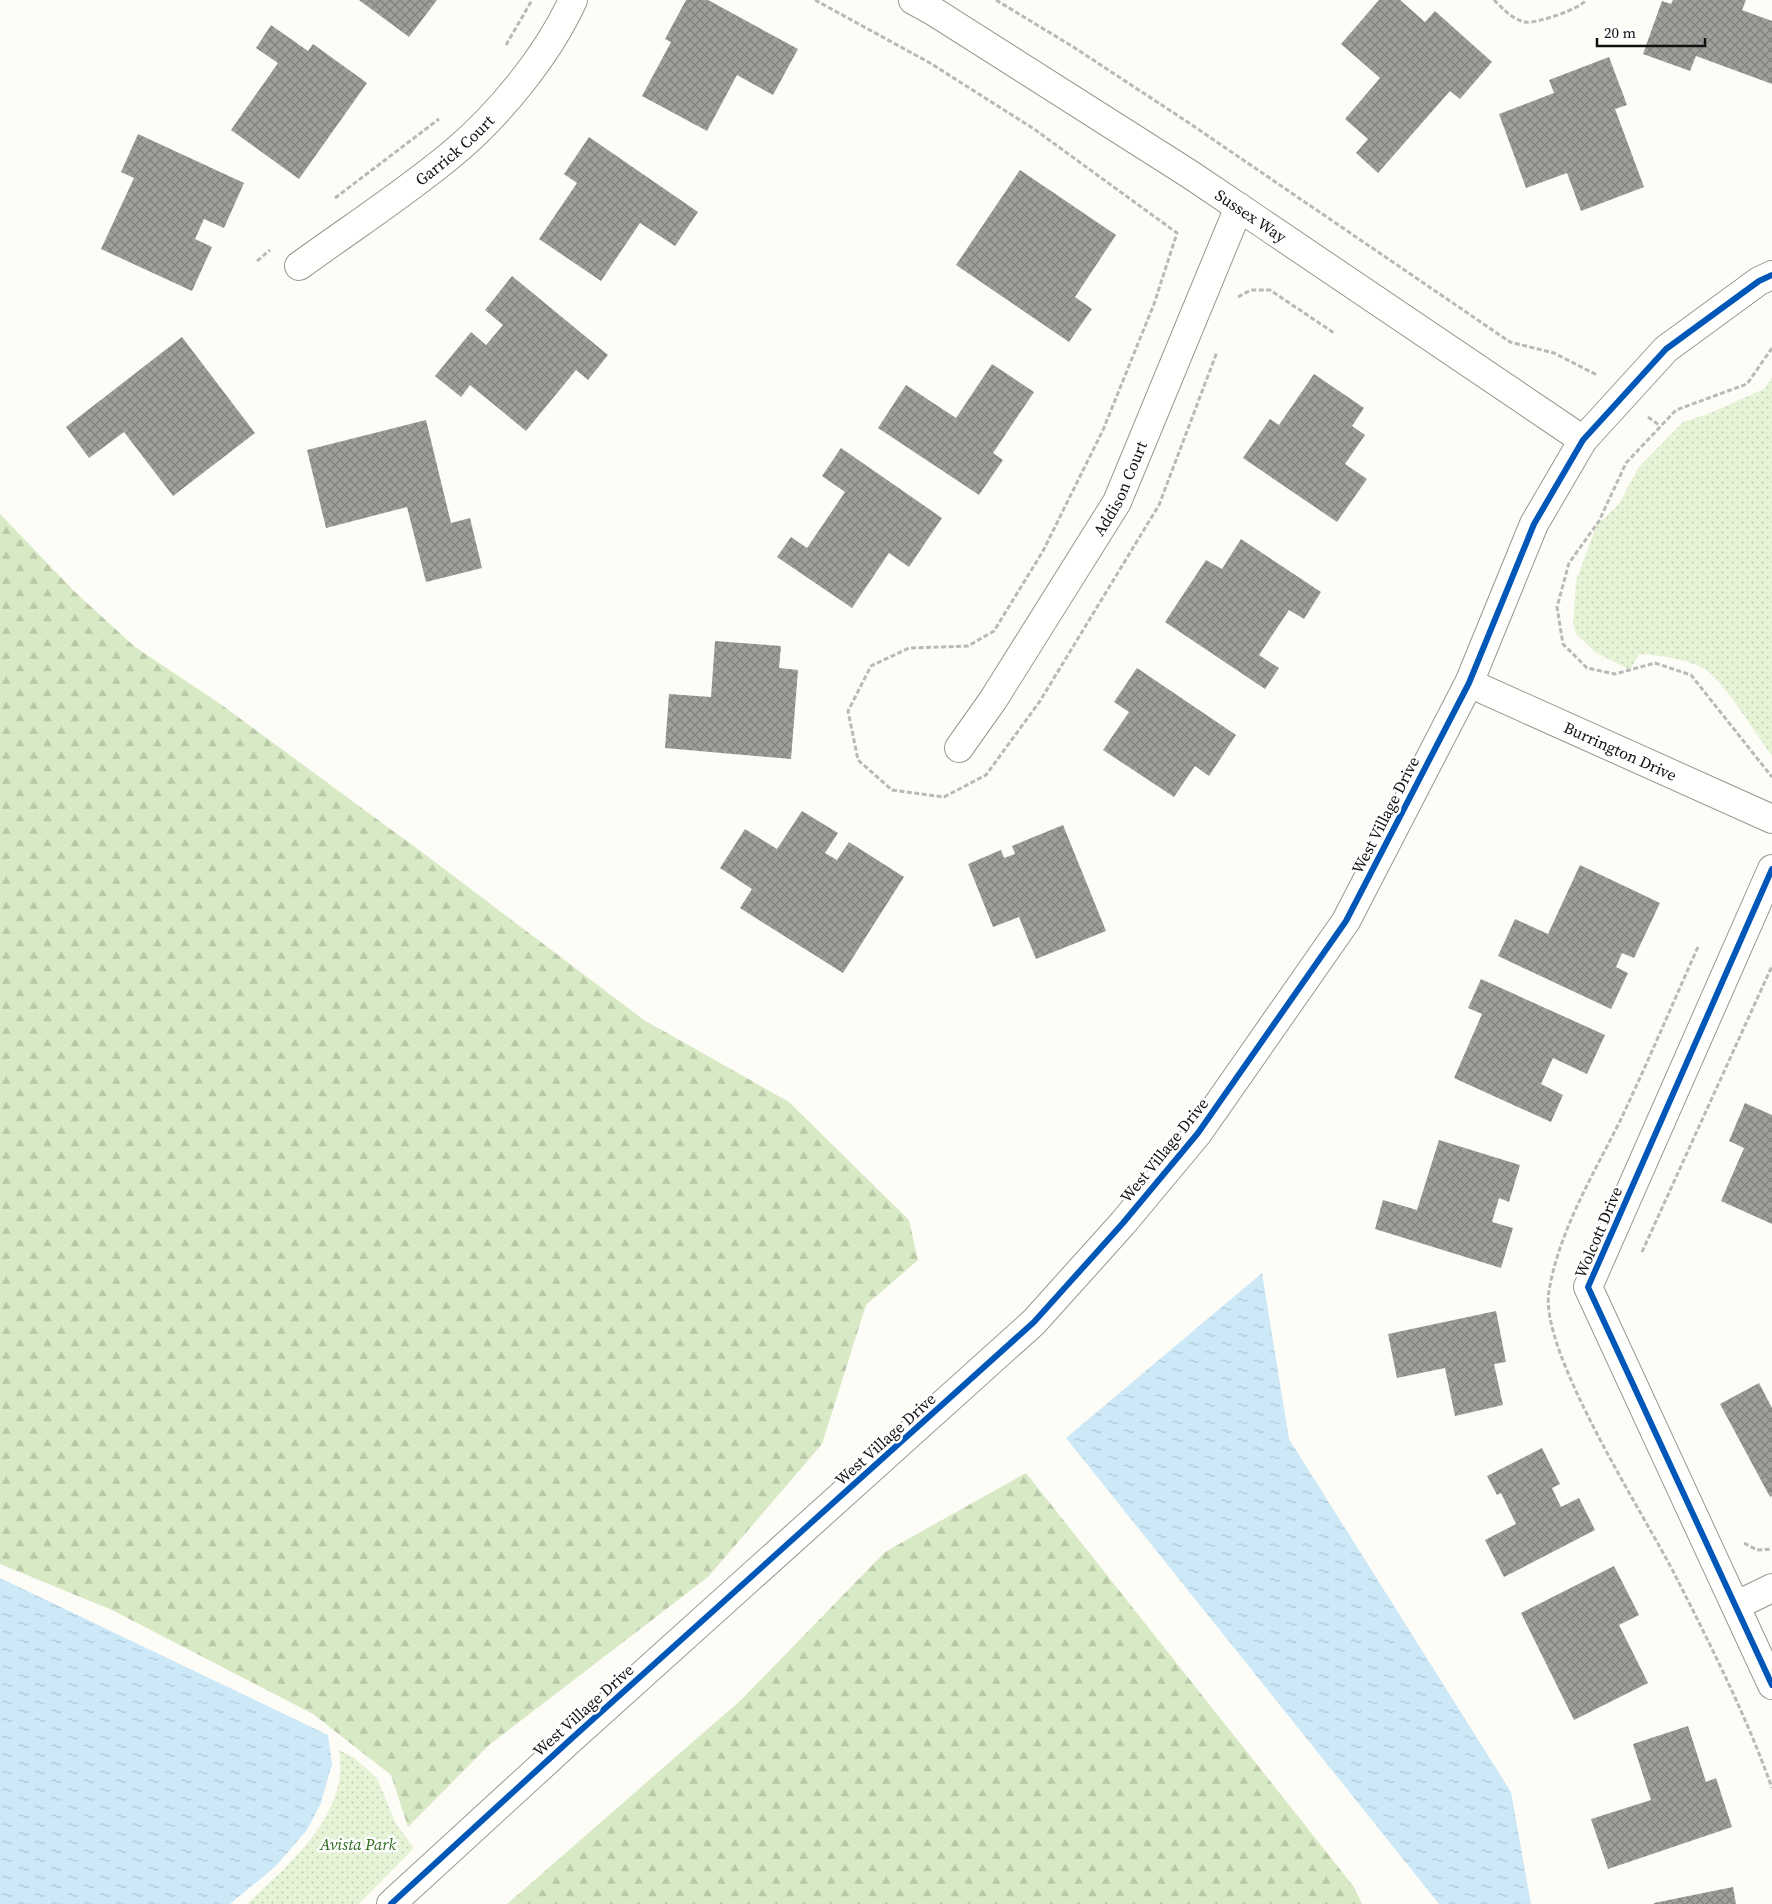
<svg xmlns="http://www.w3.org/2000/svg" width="1772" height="1904" viewBox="0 0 1772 1904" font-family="'Source Serif 4',serif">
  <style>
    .grass { fill: url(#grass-dots) }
    .forest { fill: url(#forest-firs) }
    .water { fill: url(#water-ripples) }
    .building { fill: url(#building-cross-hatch) }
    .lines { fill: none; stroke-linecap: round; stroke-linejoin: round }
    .minor-casing { stroke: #979795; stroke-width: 30 }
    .path { stroke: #b9b9b8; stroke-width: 3; stroke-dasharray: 5 2.5; stroke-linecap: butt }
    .minor { stroke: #fffffe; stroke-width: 28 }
    .cycleway-casing { stroke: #fff; stroke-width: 9 }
    .cycleway { stroke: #0057b8; stroke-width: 6 }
    .labels { text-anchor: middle; stroke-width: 5; stroke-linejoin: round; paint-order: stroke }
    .street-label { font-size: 16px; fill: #111; stroke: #fff }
    .park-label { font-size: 16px; font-style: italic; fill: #2f6b1f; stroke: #fff }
  </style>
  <defs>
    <pattern id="grass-dots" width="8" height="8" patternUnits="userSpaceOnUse" patternTransform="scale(1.25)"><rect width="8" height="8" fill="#e7f3d7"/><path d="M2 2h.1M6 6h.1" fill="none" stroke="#c5cfb8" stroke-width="1.8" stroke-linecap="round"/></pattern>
    <pattern id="forest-firs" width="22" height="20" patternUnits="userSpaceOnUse" patternTransform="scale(1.25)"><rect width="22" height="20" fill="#d8eac5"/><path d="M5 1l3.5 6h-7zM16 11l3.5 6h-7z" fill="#b8c8a8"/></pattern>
    <pattern id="water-ripples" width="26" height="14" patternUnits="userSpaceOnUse" patternTransform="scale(1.25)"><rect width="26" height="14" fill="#cde8f7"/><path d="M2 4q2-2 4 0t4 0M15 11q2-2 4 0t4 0" fill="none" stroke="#afc6d3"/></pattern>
    <pattern id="building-cross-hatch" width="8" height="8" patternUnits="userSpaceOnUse" patternTransform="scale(1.25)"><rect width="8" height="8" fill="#a19f9c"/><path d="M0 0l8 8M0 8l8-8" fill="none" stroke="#82807e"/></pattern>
  </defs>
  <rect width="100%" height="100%" fill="#fdfcf7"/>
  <g class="grass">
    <path d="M1772,377V756C1756,734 1725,684 1706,670C1689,659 1658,655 1639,654L1630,670L1595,652L1576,634L1573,624L1576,581L1596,526L1618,505L1639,467L1683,422L1708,414L1764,389Z"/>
    <path d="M339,1750L353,1757L377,1778L396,1824L414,1848L359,1904H247C289,1864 350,1815 339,1750Z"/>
  </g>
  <g class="forest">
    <path d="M0,514L76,593L135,647L219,703L427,856L644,1020L789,1102L909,1220L918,1260L866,1305L822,1444L708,1577L489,1745L408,1827L391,1775L313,1714L112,1610L0,1564Z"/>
    <path d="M1026,1473L1354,1887L1362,1904H507L741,1700L885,1552Z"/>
  </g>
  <g class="water">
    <path d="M1262,1273L1289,1439L1511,1792L1531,1904H1439L1066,1438Z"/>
    <path d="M0,1578L328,1735L332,1764L321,1803L307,1830L275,1867L230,1904H0Z"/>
  </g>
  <g class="building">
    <path d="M359,0H437L409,37Z"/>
    <path d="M686,0H708L798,49L773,95L737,75L707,131L642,96L671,42L665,39Z"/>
    <path d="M1379,0H1400L1425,22L1435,11L1492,62L1460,99L1450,91L1378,173L1356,153L1368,139L1345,119L1380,78L1341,44Z"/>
    <path d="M1673,0H1746L1742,10L1772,21V84L1696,56L1690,71L1643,54L1662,1L1671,4Z"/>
    <path d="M271,25L308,51L313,44L367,83L299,179L231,130L278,63L256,48Z"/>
    <path d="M1609,57L1627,105L1615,109L1644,187L1581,211L1567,173L1526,188L1499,114L1554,93L1549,80Z"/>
    <path d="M138,134L244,183L224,228L204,219L195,239L212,247L192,291L101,249L134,178L121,172Z"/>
    <path d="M589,137L698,212L675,246L640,223L601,281L539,239L577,183L564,174Z"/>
    <path d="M1020,170L1116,235L1075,297L1092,309L1069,342L956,265Z"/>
    <path d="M512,276L608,355L588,380L576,370L526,431L470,385L461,397L435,376L471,332L486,345L503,325L485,310Z"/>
    <path d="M182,337L255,433L173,496L124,432L89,458L66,427Z"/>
    <path d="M992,364L1034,392L993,453L1003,460L979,495L878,428L906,385L956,418Z"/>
    <path d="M1314,374L1364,408L1352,426L1365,435L1345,464L1367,479L1337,522L1243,458L1270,419L1279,425Z"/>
    <path d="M426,420L451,523L470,518L482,568L426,582L407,507L326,528L307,450Z"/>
    <path d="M841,448L942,518L909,567L889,553L852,608L777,557L791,537L807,548L845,492L822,476Z"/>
    <path d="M1241,539L1321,592L1304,619L1289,610L1259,655L1279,668L1265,689L1165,622L1206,560L1222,569Z"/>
    <path d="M715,641L781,646L779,668L798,670L791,759L665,748L669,694L711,697Z"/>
    <path d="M1137,668L1236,735L1209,776L1195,766L1174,797L1103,750L1129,712L1114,702Z"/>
    <path d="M802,811L838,833L825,853L837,860L849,842L904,877L843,973L740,908L752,889L720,868L745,829L777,849Z"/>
    <path d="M1063,825L1106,931L1036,959L1019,917L993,927L968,864L1001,850L1004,858L1015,854L1012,846Z"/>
    <path d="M1580,865L1660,903L1634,958L1622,953L1616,967L1628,973L1611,1009L1498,956L1515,919L1548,934Z"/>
    <path d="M1481,979L1605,1035L1587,1074L1553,1058L1541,1084L1563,1095L1551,1122L1454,1078L1482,1014L1468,1008Z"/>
    <path d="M1745,1103L1772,1115V1224L1721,1201L1744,1148L1729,1141Z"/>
    <path d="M1439,1140L1520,1165L1509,1202L1499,1198L1492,1222L1513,1228L1501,1268L1375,1229L1383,1200L1417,1210Z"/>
    <path d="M1496,1311L1506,1362L1494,1364L1503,1405L1455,1416L1445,1368L1397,1378L1388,1334Z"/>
    <path d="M1759,1383L1772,1408V1496L1770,1497L1720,1404Z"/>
    <path d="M1542,1448L1560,1484L1552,1488L1561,1507L1579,1498L1595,1530L1504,1577L1485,1540L1516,1524L1501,1493L1497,1495L1487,1476Z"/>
    <path d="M1614,1566L1639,1615L1619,1625L1648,1683L1574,1720L1521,1613Z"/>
    <path d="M1688,1726L1706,1782L1716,1778L1732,1827L1608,1869L1591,1819L1651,1800L1633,1744Z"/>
    <path d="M1733,1887L1736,1904H1654V1903Z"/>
  </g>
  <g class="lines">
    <defs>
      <g id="minor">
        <path id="s1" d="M913,0L933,11L1191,175L1583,440"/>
        <path id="s2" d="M299,266C350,229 404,194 452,154C499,115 548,55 573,0"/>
        <path id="s3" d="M1469,683L1772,819"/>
        <path id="s4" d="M959,748L993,700L1117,502L1239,207"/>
        <path d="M1772,869L1588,1287L1772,1685"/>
        <path d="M1737,1605L1772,1588"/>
        <path d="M391,1904L571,1739L1034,1322L1123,1223L1198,1133L1346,921L1469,683L1534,524L1583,440L1666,349L1759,281L1772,275"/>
      </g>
    </defs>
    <use href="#minor" class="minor-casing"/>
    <g class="path">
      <path d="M815,0L930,63L1034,129L1177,233L1154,304L1103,430L1043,551L994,631L968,646L909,648L871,666L848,711L858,760L892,790L944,797L986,775L1040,701L1159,505L1217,352"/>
      <path d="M996,0L1075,48L1189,123L1510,342L1554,353L1597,375"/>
      <path d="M1494,0C1503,9 1512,19 1525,22C1536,24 1580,9 1586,0"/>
      <path d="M506,45L532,0"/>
      <path d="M335,198L439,119"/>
      <path d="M257,261L270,250"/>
      <path d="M1238,297L1251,290H1270L1334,333"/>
      <path d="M1772,348L1747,384L1676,410L1626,463L1599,521L1569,563L1557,607L1563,644L1587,668L1615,674L1655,663L1691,675L1772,777"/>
      <path d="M1648,417L1659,425"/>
      <path d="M1698,947C1672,1005 1647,1064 1620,1121C1593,1175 1559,1231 1549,1291C1538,1351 1646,1517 1676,1577C1711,1646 1746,1715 1772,1788"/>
      <path d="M1642,1252L1772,966"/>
      <path d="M1744,1543L1757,1550L1772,1549"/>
    </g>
    <use href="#minor" class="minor"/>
    <defs>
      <g id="cycleway">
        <path d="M1772,869L1588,1287L1772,1685"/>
        <path d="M391,1904L571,1739L1034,1322L1123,1223L1198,1133L1346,921L1469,683L1534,524L1583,440L1666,349L1759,281L1772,275"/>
      </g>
    </defs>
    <use href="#cycleway" class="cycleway-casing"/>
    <use href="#cycleway" class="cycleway"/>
  </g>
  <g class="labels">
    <g class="street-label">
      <text dy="6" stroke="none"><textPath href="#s2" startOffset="194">Garrick Court</textPath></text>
      <text dy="6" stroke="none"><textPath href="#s1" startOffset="401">Sussex Way</textPath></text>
      <text dy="6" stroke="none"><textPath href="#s4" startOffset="306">Addison Court</textPath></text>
      <text dy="6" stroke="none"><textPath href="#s3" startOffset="166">Burrington Drive</textPath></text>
      <text transform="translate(1385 815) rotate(-63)" y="6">West Village Drive</text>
      <text transform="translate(1164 1150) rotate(-51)" y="6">West Village Drive</text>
      <text transform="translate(1598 1232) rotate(-67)" y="6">Wolcott Drive</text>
      <text transform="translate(885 1439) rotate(-42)" y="6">West Village Drive</text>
      <text transform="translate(583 1710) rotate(-42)" y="6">West Village Drive</text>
    </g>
    <g class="park-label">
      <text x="358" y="1850">Avista Park</text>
    </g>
  </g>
  <path d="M1597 38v8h108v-8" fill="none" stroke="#111111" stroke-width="2.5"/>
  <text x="1604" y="38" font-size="15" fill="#111111" stroke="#ffffff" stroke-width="4" paint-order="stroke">20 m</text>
</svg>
